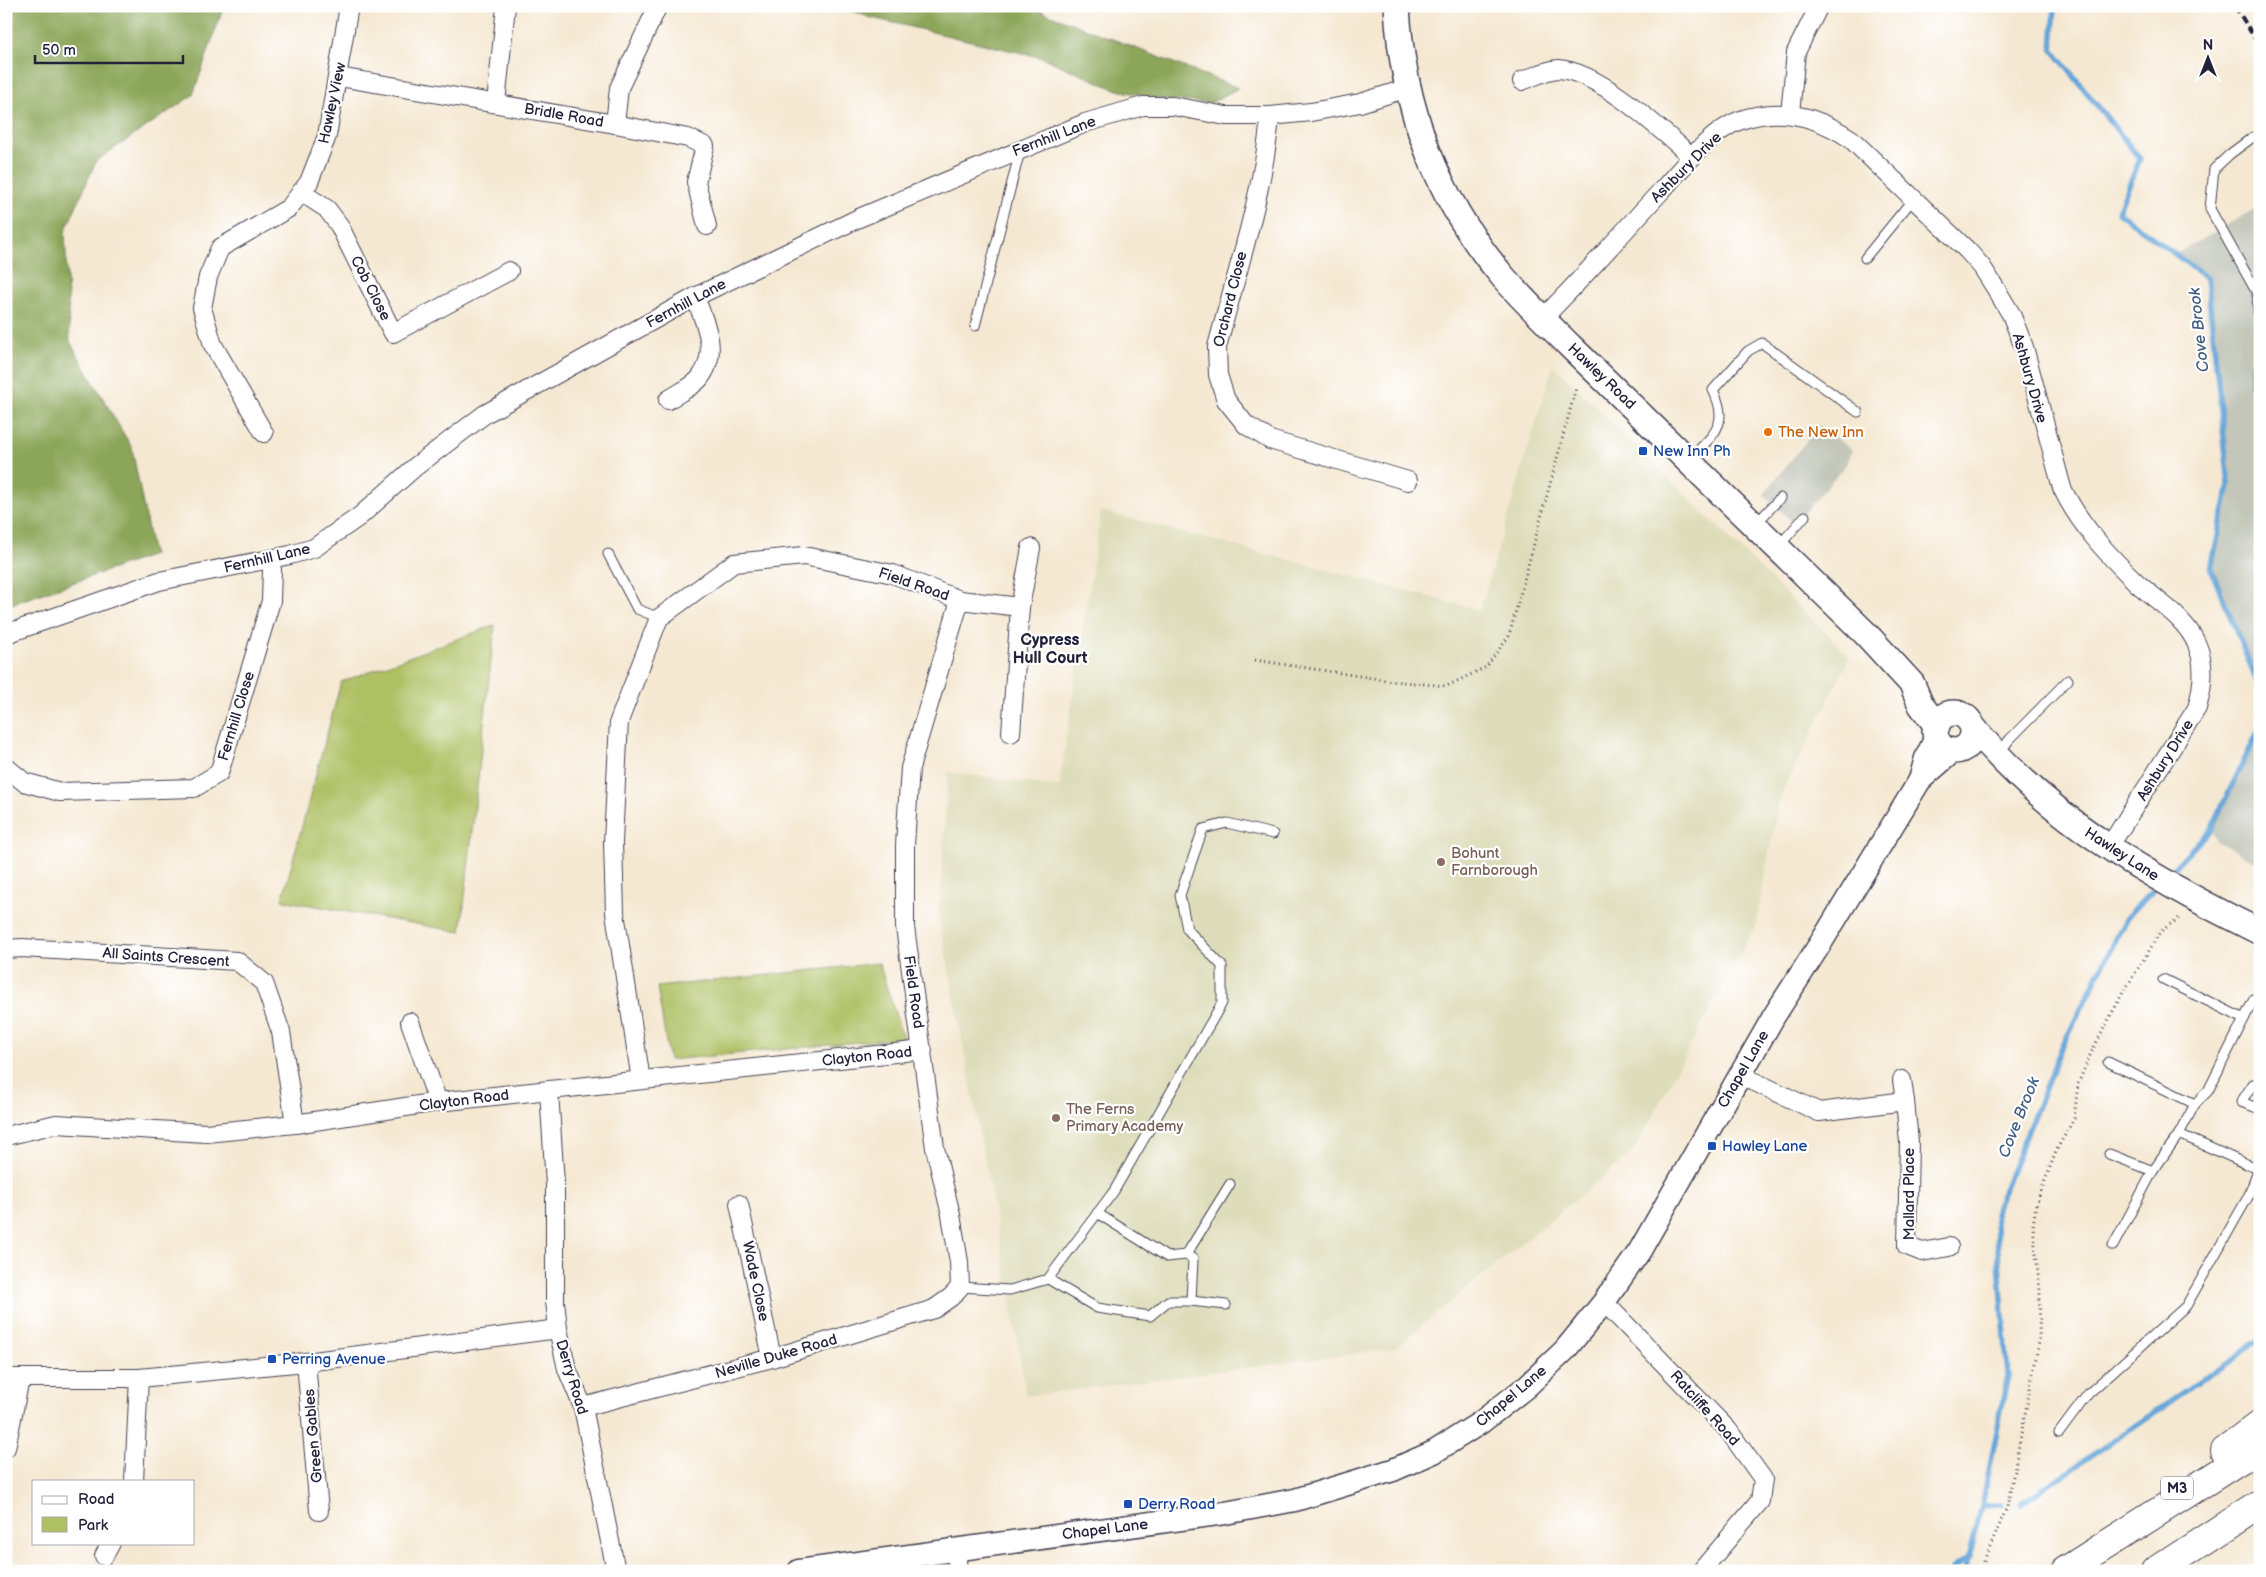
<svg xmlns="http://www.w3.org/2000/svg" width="2266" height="1577" viewBox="0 0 2266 1577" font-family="'Balsamiq Sans',sans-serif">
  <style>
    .built { fill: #deddbb }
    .industrial { fill: #c3c6b9 }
    .green { fill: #afc063; stroke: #68714f }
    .forest { fill: #8ba659; stroke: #56644a }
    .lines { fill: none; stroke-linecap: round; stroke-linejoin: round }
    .stream { stroke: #66a6d9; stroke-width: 5.5 }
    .service-casing { stroke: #424052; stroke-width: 11 }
    .minor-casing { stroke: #424052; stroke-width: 20 }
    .tertiary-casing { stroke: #424052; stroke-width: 25 }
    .secondary-casing { stroke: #424052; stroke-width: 28 }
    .motorway-casing { stroke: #424052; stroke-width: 30 }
    .path { stroke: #424052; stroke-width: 3; stroke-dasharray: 1 4; stroke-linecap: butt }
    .service { stroke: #fff; stroke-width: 9 }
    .minor { stroke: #fff; stroke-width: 18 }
    .tertiary { stroke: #fff; stroke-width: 22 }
    .secondary { stroke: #fff; stroke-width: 25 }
    .motorway { stroke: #fff; stroke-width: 28 }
    .rail { stroke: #22223b; stroke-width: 4; stroke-dasharray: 8 4; stroke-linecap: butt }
    .food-dot { fill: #e8710a; stroke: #fff; stroke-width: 2 }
    .transit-dot { fill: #1a4fb4; stroke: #fff; stroke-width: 2 }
    .education-dot { fill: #8d6e63; stroke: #fff; stroke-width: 2 }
    .labels { text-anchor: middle; stroke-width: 4.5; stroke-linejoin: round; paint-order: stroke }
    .shield { fill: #fff; stroke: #646476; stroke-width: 1 }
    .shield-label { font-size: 14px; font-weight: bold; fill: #22223b }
    .street-label { font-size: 15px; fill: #22223b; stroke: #fff }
    .food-label { font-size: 15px; fill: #c56008; stroke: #fff; text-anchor: start }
    .transit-label { font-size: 15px; fill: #164399; stroke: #fff; text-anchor: start }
    .education-label { font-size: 15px; fill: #785e54; stroke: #fff; text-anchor: start }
    .water-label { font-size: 16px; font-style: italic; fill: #415d82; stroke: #fff }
    .neighbourhood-label { font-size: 16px; font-weight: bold; fill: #22223b; stroke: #fff }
  </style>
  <rect width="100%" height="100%" fill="#fff"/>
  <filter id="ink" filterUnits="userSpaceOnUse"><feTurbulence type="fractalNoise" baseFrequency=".02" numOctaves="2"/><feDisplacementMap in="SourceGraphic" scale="10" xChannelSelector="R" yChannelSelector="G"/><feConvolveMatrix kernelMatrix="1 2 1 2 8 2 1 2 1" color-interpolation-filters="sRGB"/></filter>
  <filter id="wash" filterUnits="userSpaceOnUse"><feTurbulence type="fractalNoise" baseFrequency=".0096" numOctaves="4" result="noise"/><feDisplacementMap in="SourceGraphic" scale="20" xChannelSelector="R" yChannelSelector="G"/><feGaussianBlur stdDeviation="1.12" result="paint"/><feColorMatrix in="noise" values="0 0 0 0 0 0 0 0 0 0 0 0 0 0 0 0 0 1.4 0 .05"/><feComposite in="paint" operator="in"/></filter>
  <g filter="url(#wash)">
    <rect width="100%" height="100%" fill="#f5e8d2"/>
    <path class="built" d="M1553,365L1850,657L1779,799L1756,924L1633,1152L1393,1349L1026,1396L1009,1290L939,917L948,772L1059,787L1101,511L1480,610Z"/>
    <g class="industrial">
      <path d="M2260,206V689L2211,569L2229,485L2207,278L2175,255Z"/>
      <path d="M1819,425L1852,450L1848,462L1795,524L1763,495Z"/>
      <path d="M2260,728V864L2216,841L2211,829Z"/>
    </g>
    <g class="green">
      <path d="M495,625L461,932L282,900L341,682Z"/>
      <path d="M879,963L903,1038L669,1060L657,987Z"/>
    </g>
    <g class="forest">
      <path d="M6,6H224L193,95L96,161L65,232L70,342L132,448L153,555L6,606Z"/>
      <path d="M840,6H1028L1238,88L1211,103L1165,100L1117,90L1043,58L868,17Z"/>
    </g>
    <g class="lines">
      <g class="stream">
        <path d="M2055,6L2052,49L2140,159L2118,212L2207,278L2229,485L2211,569L2260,689"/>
        <path d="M2167,875L2211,829L2260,728"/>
        <path d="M2021,1504L2260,1340"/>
        <path d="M1982,1506L2002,1505"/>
        <path d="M1952,1569L1970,1556"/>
        <path d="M1964,1571L1982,1506L2008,1375L1995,1212L2061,1049L2127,917L2158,885"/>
      </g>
    </g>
  </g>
  <g filter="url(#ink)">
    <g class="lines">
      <defs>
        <g id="service">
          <path d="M2253,137L2230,154L2214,169L2210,209L2257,293L2260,353"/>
          <path d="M1865,258L1913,199"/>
          <path d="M975,326L1020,151"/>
          <path d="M2260,369V391"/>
          <path d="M1689,460C1712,435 1731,426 1713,390L1748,351L1762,343L1858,412"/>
          <path d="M1755,525L1780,498"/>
          <path d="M1778,547L1805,516"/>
          <path d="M608,554L637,609L659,618"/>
          <path d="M1998,754L2010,739L2068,680"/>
          <path d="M2163,979L2244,1019"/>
          <path d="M2260,997L2254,999L2208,1091L2195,1104L2179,1134L2260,1170"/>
          <path d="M2108,1062L2195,1104"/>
          <path d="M2253,1084L2241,1102L2260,1109"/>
          <path d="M2109,1154L2153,1171"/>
          <path d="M1097,1213L1167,1257L1186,1255L1230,1184"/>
          <path d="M2113,1246L2153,1171L2179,1134"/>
          <path d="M1048,1279L1097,1308L1150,1316L1168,1301H1191L1193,1259L1186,1255"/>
          <path d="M960,1287L1010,1290L1048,1279L1114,1191L1222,1003V966L1187,929L1180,895L1203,829L1227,823L1273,834"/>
          <path d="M1191,1301L1226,1305"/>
          <path d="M2059,1433L2088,1394L2186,1306L2248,1197L2260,1166"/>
        </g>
        <g id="minor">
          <path d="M339,77L615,124L688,138L705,146L696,182L707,226"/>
          <path d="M1522,81C1533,77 1548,69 1559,69C1600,72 1661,130 1692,157"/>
          <path d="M496,103L506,6"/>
          <path d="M1790,114L1796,52L1819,6"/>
          <path d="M1270,116C1264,191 1236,274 1217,347L1218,375L1226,400L1246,425L1270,440L1408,481"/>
          <path d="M615,124L619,88L658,6"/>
          <path d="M301,192L327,209L339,225L393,333L509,271"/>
          <path d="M1543,318C1584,277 1622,233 1662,190C1682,168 1712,130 1741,120C1781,106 1818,117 1851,139L1968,251L1982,267L1996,289L2011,314L2024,347L2062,488C2079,524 2108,555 2137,583C2157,601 2187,619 2197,645C2206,665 2203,687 2197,708L2109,847"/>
          <path d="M668,400C678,393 693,387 700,378C720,352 705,323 695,297"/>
          <path d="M264,433L213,345L202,308L208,277L220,248L289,208L309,182L327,136L349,6"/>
          <path d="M960,600L1020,607"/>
          <path d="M6,634L159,581L290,555L314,548L360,516L415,467L485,414L695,297L859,218L1085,123L1143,106H1173L1226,116H1270L1311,112L1360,103L1408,88"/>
          <path d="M1011,733L1020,607L1031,548"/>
          <path d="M6,767L24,782L60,792L194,788L219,773L271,601L272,570L270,559"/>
          <path d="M6,949L22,948L237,961L264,983L281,1032L295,1124"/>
          <path d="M410,1022L438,1102"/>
          <path d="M1740,1075L1819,1112L1905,1101L1909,1142L1907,1246L1922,1252L1949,1247"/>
          <path d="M1902,1080L1905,1101"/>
          <path d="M549,1091L555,1184V1301L558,1329L567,1369L583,1407L616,1571"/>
          <path d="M6,1136L56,1124L206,1133L295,1124L438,1102L923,1050"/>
          <path d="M739,1204L772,1358"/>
          <path d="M1604,1302L1728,1430L1763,1479L1760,1501L1701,1571"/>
          <path d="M306,1362L319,1511"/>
          <path d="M6,1378H139L306,1362L558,1329"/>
          <path d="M583,1407L772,1358L934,1309L951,1297L960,1287L959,1262L951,1215L935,1148L905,927V845L910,768L960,600L893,574L804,556L734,563L659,618L619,721L613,842L615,913L641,1080"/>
          <path d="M6,1448L20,1379"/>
          <path d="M134,1481L139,1378"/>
          <path d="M956,1549L958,1571"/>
          <path d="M104,1556L111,1543"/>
        </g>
        <g id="tertiary">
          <path d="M1920,780L1953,751"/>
          <path d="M799,1571L1225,1513L1295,1500L1393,1470L1434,1452L1480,1423L1526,1387L1565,1350L1604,1302L1639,1252L1774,1016L1822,941L1920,780L1926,758L1936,737"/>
        </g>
        <g id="secondary">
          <path d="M1397,6C1402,107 1438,201 1504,278C1525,302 1548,324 1570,346L1866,634L1912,684L1921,705L1937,726"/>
          <circle cx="1954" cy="732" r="19"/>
          <path d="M1973,727C2048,819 2154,880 2260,932"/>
        </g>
        <g id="motorway">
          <path d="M2225,1451L2260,1425"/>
          <path d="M2065,1571L2260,1447"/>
          <path d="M2156,1571L2260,1503"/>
        </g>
      </defs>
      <use href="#service" class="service-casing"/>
      <use href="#minor" class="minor-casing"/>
      <use href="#tertiary" class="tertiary-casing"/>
      <use href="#secondary" class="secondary-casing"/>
      <use href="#motorway" class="motorway-casing"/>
      <g class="path">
        <path d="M1255,660L1392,681L1447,686L1486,667L1509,636L1576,388"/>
        <path d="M1980,1571L2007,1507L2039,1342L2040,1291L2033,1226L2036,1204L2057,1149L2074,1119L2078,1084L2091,1053L2121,996L2155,941L2161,931L2182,916"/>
      </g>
      <use href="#service" class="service"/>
      <use href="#minor" class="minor"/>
      <use href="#tertiary" class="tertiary"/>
      <use href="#secondary" class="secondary"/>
      <use href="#motorway" class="motorway"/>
      <g class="rail">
        <path d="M2235,6L2260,47"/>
        <path d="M2252,6L2260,19"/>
      </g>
    </g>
  </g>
  <circle class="food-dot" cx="1768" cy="432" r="5"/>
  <g class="transit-dot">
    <rect x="1638" y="446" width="10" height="10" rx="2.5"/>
    <rect x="1707" y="1141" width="10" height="10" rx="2.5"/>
    <rect x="267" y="1354" width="10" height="10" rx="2.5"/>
    <rect x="1123" y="1499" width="10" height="10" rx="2.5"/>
  </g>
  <g class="education-dot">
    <circle cx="1441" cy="862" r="5"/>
    <circle cx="1056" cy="1118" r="5"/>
  </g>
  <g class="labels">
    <rect class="shield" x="2161" y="1476.5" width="32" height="23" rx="4"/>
    <g class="shield-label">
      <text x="2177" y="1493">M3</text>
    </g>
    <g class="street-label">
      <text transform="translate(332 103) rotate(-78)" y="5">Hawley View</text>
      <text transform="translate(564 115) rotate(10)" y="5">Bridle Road</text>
      <text transform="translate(1054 136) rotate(-21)" y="5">Fernhill Lane</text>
      <text transform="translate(1686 167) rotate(-45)" y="5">Ashbury Drive</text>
      <text transform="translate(371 288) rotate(63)" y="5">Cob Close</text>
      <text transform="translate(1230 299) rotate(-76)" y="5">Orchard Close</text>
      <text transform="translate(686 303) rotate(-28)" y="5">Fernhill Lane</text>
      <text transform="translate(1602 376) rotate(44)" y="5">Hawley Road</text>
      <text transform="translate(2030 378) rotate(74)" y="5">Ashbury Drive</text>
      <text transform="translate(267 558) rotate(-13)" y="5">Fernhill Lane</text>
      <text transform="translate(914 584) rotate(19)" y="5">Field Road</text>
      <text transform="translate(236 716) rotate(-73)" y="5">Fernhill Close</text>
      <text transform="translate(2165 760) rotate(-58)" y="5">Ashbury Drive</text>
      <text transform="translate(2122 854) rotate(33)" y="5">Hawley Lane</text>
      <text transform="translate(166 957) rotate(4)" y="5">All Saints Crescent</text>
      <text transform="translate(914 992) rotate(82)" y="5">Field Road</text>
      <text transform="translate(867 1056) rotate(-6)" y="5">Clayton Road</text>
      <text transform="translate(1743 1069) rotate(-60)" y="5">Chapel Lane</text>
      <text transform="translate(464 1100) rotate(-7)" y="5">Clayton Road</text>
      <text transform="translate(1909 1194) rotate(-90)" y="5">Mallard Place</text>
      <text transform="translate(756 1281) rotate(78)" y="5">Wade Close</text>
      <text transform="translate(776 1356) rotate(-16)" y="5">Neville Duke Road</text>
      <text transform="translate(572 1377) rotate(73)" y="5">Derry Road</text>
      <text transform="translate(1511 1396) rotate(-40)" y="5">Chapel Lane</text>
      <text transform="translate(1705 1408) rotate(48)" y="5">Ratcliffe Road</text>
      <text transform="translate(313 1436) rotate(-95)" y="5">Green Gables</text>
      <text transform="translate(1105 1529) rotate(-7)" y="5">Chapel Lane</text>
    </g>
    <g class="food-label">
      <text x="1778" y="437">The New Inn</text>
    </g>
    <g class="transit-label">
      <text x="1653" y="456">New Inn Ph</text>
      <text x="1722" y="1151">Hawley Lane</text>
      <text x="282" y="1364">Perring Avenue</text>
      <text x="1138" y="1509">Derry Road</text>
    </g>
    <g class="education-label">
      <text x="1451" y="858">Bohunt<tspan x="1451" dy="17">Farnborough</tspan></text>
      <text x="1066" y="1114">The Ferns<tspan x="1066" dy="17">Primary Academy</tspan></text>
    </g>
    <g class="water-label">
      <text transform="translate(2198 330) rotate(-96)" y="6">Cove Brook</text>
      <text transform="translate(2018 1117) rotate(-68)" y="6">Cove Brook</text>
    </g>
    <g class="neighbourhood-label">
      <text x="1050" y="645">Cypress<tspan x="1050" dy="18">Hull Court</tspan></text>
    </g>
  </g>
  <rect width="2266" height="1577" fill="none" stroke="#fff" stroke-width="25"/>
  <rect x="32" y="1480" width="162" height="65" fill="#ffffff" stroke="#a7a7b1"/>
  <rect x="42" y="1496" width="25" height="8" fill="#ffffff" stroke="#a7a7b1"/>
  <text x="78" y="1504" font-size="15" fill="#22223b">Road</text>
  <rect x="42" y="1517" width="25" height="15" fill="#afc063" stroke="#a7a7b1"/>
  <text x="78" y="1530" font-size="15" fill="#22223b">Park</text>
  <g transform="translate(2208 58)" stroke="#ffffff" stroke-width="4" paint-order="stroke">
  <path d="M0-4L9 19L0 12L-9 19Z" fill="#22223b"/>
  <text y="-8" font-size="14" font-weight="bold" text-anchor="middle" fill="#22223b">N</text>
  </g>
  <path d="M35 55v8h148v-8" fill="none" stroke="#22223b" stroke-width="2.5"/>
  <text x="42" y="55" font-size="15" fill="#22223b" stroke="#ffffff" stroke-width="4" paint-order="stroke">50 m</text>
</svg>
